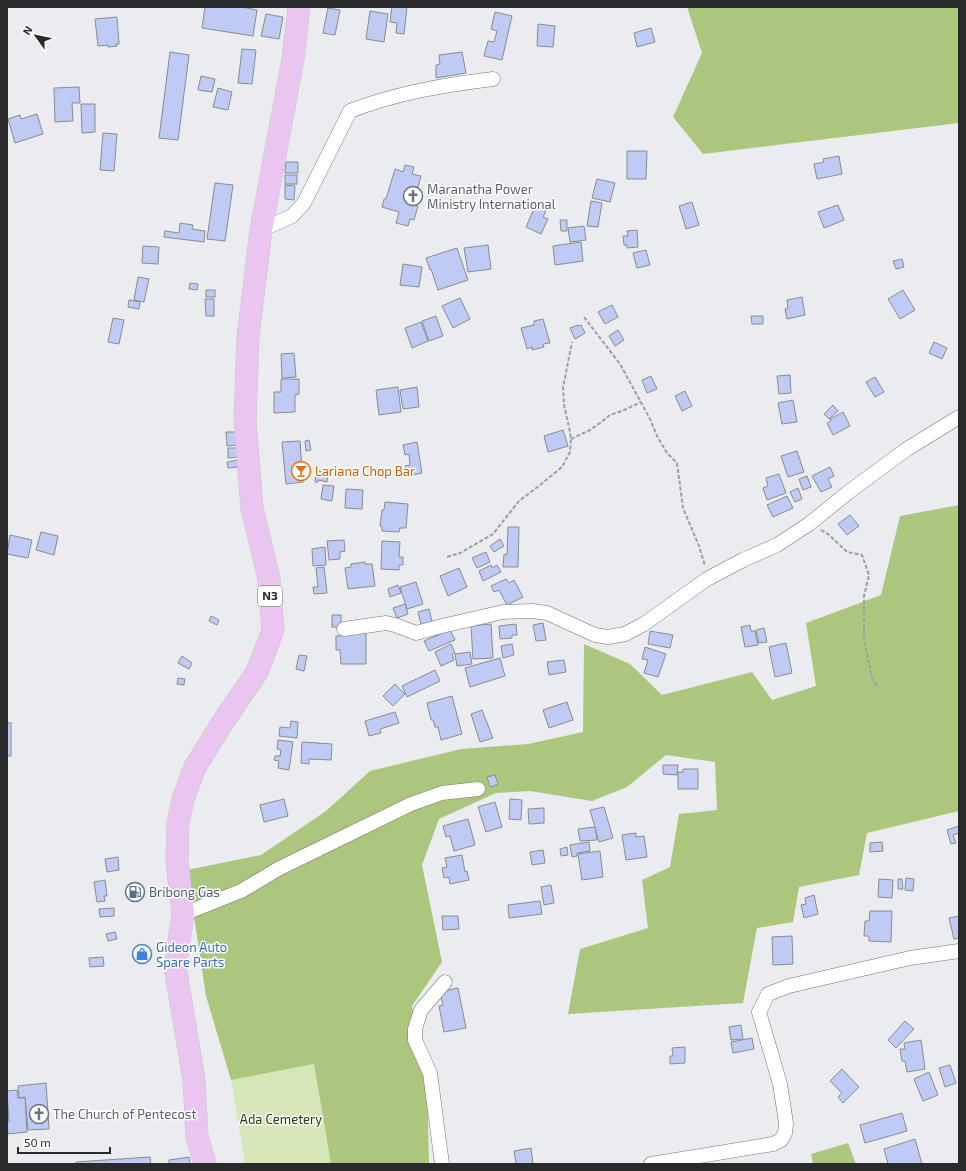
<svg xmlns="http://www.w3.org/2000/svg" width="966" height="1171" viewBox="0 0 966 1171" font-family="'Exo 2',sans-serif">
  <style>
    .green { fill: #d5e6b8 }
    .forest { fill: #adc67e }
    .building { fill: #bfcbf5; stroke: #8a8b8e }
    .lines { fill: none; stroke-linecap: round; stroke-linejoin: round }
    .minor-casing { stroke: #727377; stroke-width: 15 }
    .primary-casing { stroke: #c7c8c8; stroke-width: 23 }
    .path { stroke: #9d9ea1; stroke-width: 2; stroke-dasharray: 4 2; stroke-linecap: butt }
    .minor { stroke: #fff; stroke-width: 14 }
    .primary { stroke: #e9c5ef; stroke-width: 22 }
    .labels { text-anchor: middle; stroke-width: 3; stroke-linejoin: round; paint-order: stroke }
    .shield { fill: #fff; stroke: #696a6b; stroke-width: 1 }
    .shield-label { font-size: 12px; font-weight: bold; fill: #292a2b }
    .worship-label { font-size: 13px; fill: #5b616d; stroke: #fff; text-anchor: start }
    .food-label { font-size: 13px; fill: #c56008; stroke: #fff; text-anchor: start }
    .service-label { font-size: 13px; fill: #4e5e75; stroke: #fff; text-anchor: start }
    .shop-label { font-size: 13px; fill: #366cbe; stroke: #fff; text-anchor: start }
    .park-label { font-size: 13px; fill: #2b3902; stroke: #fff }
  </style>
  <rect width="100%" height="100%" fill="#ebecf0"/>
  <path class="green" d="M314,1064L331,1164H245L231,1080Z"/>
  <g class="forest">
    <path d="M687,7H959V123L703,154L673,117L702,53Z"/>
    <path d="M959,505V811L867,833L859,875L799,887L793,922L757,928L743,1003L568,1014L580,949L648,928L642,880L670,867L679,814L717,810L715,762L666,755L627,787L592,801L530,791L496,793L439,819L422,865L442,962L412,1006L427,1080L429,1164H331L314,1064L231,1080L206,996L187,870L261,855L326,811L370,771L461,749L528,744L583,732L584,644L630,664L662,695L752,672L772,700L816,686L806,623L881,595L900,516Z"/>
    <path d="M848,1143L856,1164H813L811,1154Z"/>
  </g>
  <g class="building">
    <path d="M205,7H242L257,10L253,36L202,28Z"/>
    <path d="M392,7H407L404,34L396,33L397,23L390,22Z"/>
    <path d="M328,8L340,10L335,35L323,33Z"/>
    <path d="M370,11L388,14L384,42L366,39Z"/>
    <path d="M495,12L512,16L502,60L484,56L488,41L494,42L497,31L491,29Z"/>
    <path d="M266,14L283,17L279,39L261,36Z"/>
    <path d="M117,17L119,44H116L117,46L108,47V45L98,46L95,19Z"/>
    <path d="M538,24L555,26L553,47L537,46Z"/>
    <path d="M651,28L655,42L637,47L634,33Z"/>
    <path d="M242,49L256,50L252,84L238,83Z"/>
    <path d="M170,52L189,55L178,140L159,138Z"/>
    <path d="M462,52L466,73L436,78V65L440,64L439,55Z"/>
    <path d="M201,76L215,79L212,92L198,90Z"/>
    <path d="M79,87L80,103H72L73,121L55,122L54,88Z"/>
    <path d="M218,88L232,92L228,110L213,107Z"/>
    <path d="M81,104H95V132L82,133Z"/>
    <path d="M37,114L43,134L15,143L8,119L20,115L21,119Z"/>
    <path d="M103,133L117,134L114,171L100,170Z"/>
    <path d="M627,151H647L646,179H627Z"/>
    <path d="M839,156L842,174L817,179L814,164L824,162L823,159Z"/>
    <path d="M286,162H298V173H285Z"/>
    <path d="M405,165L414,167L412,174L421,176L413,205L418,206L414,220L410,219L408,226L396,223L399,212L382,207L384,199H386L395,169L403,172Z"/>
    <rect x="285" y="175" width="12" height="9"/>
    <path d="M597,179L615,183L610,202L592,198Z"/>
    <path d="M215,183L233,185L225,241L207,239Z"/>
    <path d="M285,185L295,186L294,200L285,199Z"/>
    <path d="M591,201L602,203L598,227L587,226Z"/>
    <path d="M537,202L548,207L543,217L548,219L541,234L526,227Z"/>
    <path d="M692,202L699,225L686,229L679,206Z"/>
    <path d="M838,205L844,220L824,228L818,212Z"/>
    <path d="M560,220H567V231H561Z"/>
    <path d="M180,223L193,225L192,229L205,231L204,242L164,237L165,231L179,233Z"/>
    <path d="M584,226L586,240L570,242L568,228Z"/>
    <path d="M637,230L638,247L627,248V245H624L623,236H628L627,231Z"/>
    <path d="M581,242L583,261L555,265L553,246Z"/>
    <path d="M488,245L491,269L468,272L464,248Z"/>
    <path d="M143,246L159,247L158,264L142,263Z"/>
    <path d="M457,248L468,280L438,290L431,269L430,270L426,258Z"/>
    <path d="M646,250L650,265L637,268L633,253Z"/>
    <path d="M902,259L904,267L896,269L893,261Z"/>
    <path d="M403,264L422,267L419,287L400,285Z"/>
    <path d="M138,277L149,279L144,302L134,300Z"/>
    <path d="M190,283L198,284L197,290L189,289Z"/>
    <rect x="206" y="290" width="9" height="7"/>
    <path d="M903,290L915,310L900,319L888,299Z"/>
    <path d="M802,297L805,315L787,319L785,309L788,308L787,300Z"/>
    <path d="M460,298L470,319L453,328L442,306Z"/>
    <path d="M205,299H214V316H206Z"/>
    <path d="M129,300L140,302L139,309L128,307Z"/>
    <path d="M612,305L618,317L605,324L598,312Z"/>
    <path d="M436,316L443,336L429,341L422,321Z"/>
    <path d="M751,316H763V324H752Z"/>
    <path d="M113,318L124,320L119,344L108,342Z"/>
    <path d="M543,319L550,343L543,344L544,347L532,350V347L527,349L521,328L534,325V321Z"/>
    <path d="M421,322L428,341L412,348L405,328Z"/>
    <path d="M578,325V326L581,325L585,333L575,339L570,328Z"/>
    <path d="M618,330L624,340L615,346L609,336Z"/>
    <path d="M934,342L947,348L942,359L929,353Z"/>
    <path d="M294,353L296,377L282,378L281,354Z"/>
    <path d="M790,375L791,393L779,394L777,376Z"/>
    <path d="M651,376L657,389L647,393L642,380Z"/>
    <path d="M875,377L884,392L875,397L866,382Z"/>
    <path d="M281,379H299V394L295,395V412L274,413V392H281Z"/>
    <path d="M398,387L401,412L379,415L376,390Z"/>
    <path d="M417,387L419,407L403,409L400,390Z"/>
    <path d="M685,391L692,406L682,411L675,396Z"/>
    <path d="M793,400L797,422L782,424L778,403Z"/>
    <path d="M833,405L838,411L829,419L824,414Z"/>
    <path d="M843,412L850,426L833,435L827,423L831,421L830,419Z"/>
    <path d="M563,430L568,446L548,452L544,436Z"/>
    <path d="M226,432H236L237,445L227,446Z"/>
    <path d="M309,440L311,450L306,451L305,441Z"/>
    <path d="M300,441L303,482L286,484L282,442Z"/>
    <path d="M417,442L422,473L407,476L405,466L410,465L409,454L405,455L403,445Z"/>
    <path d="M228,448H238V457L228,458Z"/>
    <path d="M797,451L804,472L788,477L781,456Z"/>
    <path d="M238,460V467L228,468L227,462Z"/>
    <path d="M830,467L834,476L828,479L832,487L821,492L812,476Z"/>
    <path d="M316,471L328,472L327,482L318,480V482H315Z"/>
    <path d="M779,474L786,493L767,500L763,488L768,486L766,478Z"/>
    <path d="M807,476L811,487L803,490L799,479Z"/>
    <path d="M323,485L334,486L332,501L321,499Z"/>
    <path d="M798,488L802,499L795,502L790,492Z"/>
    <path d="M346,489L363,490L362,509L345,508Z"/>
    <path d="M787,496L793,508L773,517L767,505Z"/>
    <path d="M385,502L408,504L406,528H400L399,532L382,531V526H380L382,510H384Z"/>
    <path d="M850,515L859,526L847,535L838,524Z"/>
    <path d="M508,527H519L518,567H503L504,554L507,555Z"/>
    <path d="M41,532L58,536L54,555L36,550Z"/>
    <path d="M10,535L32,540L28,558L7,554Z"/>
    <path d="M500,539L504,546L494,552L490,546Z"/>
    <path d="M344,540L345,551L340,552V559L329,560L327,541Z"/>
    <path d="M382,541L400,542L399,557H403V565H399V570L381,569Z"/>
    <path d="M325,547L326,565L313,566L312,549Z"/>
    <path d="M486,552L490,562L477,568L472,558Z"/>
    <path d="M365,562V564H372L375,586L348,589L345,568L351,567V564Z"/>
    <path d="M491,565L492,568L497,565L501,572L483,581L479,571Z"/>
    <path d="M324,567L327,593L314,594L313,587H318L316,568Z"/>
    <path d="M459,568L467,587L448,596L440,576Z"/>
    <path d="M506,579L509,583L514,580L523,597L507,605L499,590L494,592L491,586Z"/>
    <path d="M416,582L423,604L407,609L400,587Z"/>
    <path d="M398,585L401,593L390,597L388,589Z"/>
    <path d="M405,604L408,614L397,618L393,608Z"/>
    <path d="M429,609L433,625L422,628L418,612Z"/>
    <rect x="332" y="615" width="9" height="12"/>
    <path d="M211,616L219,620L217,625L209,621Z"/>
    <path d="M543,623L546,640L536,641L533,625Z"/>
    <path d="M491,624L493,658L473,659L471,626Z"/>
    <path d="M516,624L517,635H512V638L500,639L499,626Z"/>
    <path d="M750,625L751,631H755L758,645L745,647L741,627Z"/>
    <path d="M764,628L767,642L759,643L756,630Z"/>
    <path d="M450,630L455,640L429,651L424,641Z"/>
    <path d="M650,631L673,635L670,648L648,644Z"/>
    <path d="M366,632V664H341L340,650H336V636H340V633Z"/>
    <path d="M786,643L792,673L775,677L769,647Z"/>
    <path d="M451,644L455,653L452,654L454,660L441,666L435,652Z"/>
    <path d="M512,644L514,655L503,658L501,646Z"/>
    <path d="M645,647L666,654L658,677L644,673L648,660L642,659Z"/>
    <path d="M470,652L472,664L457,666L455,654Z"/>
    <path d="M299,655L307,656L304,671L296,669Z"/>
    <path d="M182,656L192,663L189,669L178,663Z"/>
    <path d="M500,658L505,676L470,687L465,668Z"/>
    <path d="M564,660L566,672L549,675L547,662Z"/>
    <path d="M435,670L440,681L407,697L402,686Z"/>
    <path d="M178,678L185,679L184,685L177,684Z"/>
    <path d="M395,684L405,694L393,706L383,696Z"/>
    <path d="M452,696L462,734L441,740L438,727H435L433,720H431L427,703Z"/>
    <path d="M567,702L573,720L549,728L543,710Z"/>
    <path d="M482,710L493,738L480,742L471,714Z"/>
    <path d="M395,712L399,723L380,729L381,733L369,736L365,721Z"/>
    <path d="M291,721L298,722L297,738L279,736L280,727L290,728Z"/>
    <rect x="7" y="723" width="4" height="33"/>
    <path d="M278,740L293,742L289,770L278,768L279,761L274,760L275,756H280L281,750L277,749Z"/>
    <path d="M302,742L332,744L331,760L309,759V764L301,763Z"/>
    <path d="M663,765H678L677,775L663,774Z"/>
    <path d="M683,769H698V789H678V772H683Z"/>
    <path d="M495,775L498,784L490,787L487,777Z"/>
    <path d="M284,799L288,816L264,822L260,805Z"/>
    <path d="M510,799L522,800L521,820L509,819Z"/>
    <path d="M495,802L502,827L486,832L478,807Z"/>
    <path d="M604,807L613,838L599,842L590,810Z"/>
    <path d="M544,808V823L529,824L528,809Z"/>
    <path d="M468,819L475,845L454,851L450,836L446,837L443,826Z"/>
    <path d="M959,826V833L953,835L956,843L951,844L947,830Z"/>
    <path d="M595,827L597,840L580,841L578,829Z"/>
    <path d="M636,833V837L644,836L647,857L626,860L622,835Z"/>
    <path d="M589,842L590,851L577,853V856L572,857L570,845Z"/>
    <path d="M882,842L883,851L870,852V843Z"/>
    <path d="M567,847L568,855L561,856L560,849Z"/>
    <path d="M543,850L545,863L532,865L530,852Z"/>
    <path d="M600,851L603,877L582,880L578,854Z"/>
    <path d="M462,855L465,872L467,871L469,880L450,884L449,877L444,878L442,868L447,867L445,858Z"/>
    <path d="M118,857L119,870L107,872L105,859Z"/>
    <path d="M906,878L914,879L913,891L905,890Z"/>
    <path d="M879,879L893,880L892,898L878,897Z"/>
    <path d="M898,879H902L903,889H898Z"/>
    <path d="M105,880L107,896H104L105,901L97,902L94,882Z"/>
    <path d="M551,885L554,903L544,905L541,887Z"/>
    <path d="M814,895L818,914L804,918L801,905L806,904L805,898Z"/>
    <path d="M540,901L542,914L509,918L508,905Z"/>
    <path d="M114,908V916L100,917L99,909Z"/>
    <path d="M870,911H892L891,942L869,941V936H864L865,921H869Z"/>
    <path d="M442,916H458L459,929L443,930Z"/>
    <path d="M959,916V938L954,939L949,918Z"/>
    <path d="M115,932L117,939L108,941L106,934Z"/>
    <path d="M792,936L793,964L773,965L772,937Z"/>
    <path d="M103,957L104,966L90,967L89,958Z"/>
    <path d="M458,988L466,1028L444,1032L439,1006L443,1005L440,992Z"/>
    <path d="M905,1021L914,1029L896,1048L888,1040Z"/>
    <path d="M741,1025L743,1039L731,1040L729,1027Z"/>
    <path d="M752,1038L754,1049L733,1053L731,1042Z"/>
    <path d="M921,1040L925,1069L907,1072L905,1061H902L900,1049H905L904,1043Z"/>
    <path d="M685,1047V1063L670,1064V1056H673L672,1048Z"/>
    <path d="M950,1065L956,1083L945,1087L939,1068Z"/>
    <path d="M842,1069L859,1087L843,1103L838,1097L842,1093L830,1081Z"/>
    <path d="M929,1072L938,1095L923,1101L914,1079Z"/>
    <path d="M46,1083L49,1129L28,1130L25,1097L19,1098L18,1086Z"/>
    <path d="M17,1090L18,1098H25L27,1132L8,1134L7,1122H9L7,1091Z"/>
    <path d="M902,1113L907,1131L865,1143L860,1125Z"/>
    <path d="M915,1139L922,1164H888L884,1149Z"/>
    <path d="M531,1148L533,1164H516L514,1151Z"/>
    <path d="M150,1157L151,1164H76V1162Z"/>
    <path d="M189,1157L190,1164H169V1160Z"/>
  </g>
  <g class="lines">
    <defs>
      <g id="minor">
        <path d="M261,230L292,216L304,203L350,111C396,93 444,85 493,79"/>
        <path d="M344,629L386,623L395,625L416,633L442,626L503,612L532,611L547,613L595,635L608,637L625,634L644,624L707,579L743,560L777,545L809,524L850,491L907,449L959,417"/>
        <path d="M183,914L241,891L278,869L411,804L442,793L478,789"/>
        <path d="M442,1164L430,1073L415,1040V1029L421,1010L445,982"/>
        <path d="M651,1164L773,1144L781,1140L785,1133L786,1123L780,1084L759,1012L768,994L789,986L910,958L959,951"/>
      </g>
      <path id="primary" d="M205,1164L197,1136L194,1080L175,967L183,914L177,860L178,824L183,799L195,767L223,722L257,672L273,630L269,579L252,508L245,421L248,337L261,230L293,59L299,7"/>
    </defs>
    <use href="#minor" class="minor-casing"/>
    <use href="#primary" class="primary-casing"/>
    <g class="path">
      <path d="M584,317L620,364L650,419L657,436L667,453L677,463L683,508L699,546L705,566"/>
      <path d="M571,439L590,430L600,423L610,415L622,411L641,402"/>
      <path d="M821,530L828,534L847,552L862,555L869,575L864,596V640L872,678L877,686"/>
      <path d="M447,557L460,553L493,534L519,501L535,489L562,467L570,452L571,439L569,427L564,405L563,388L572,342"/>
    </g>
    <use href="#minor" class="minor"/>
    <use href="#primary" class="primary"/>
  </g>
  <defs>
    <symbol id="church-ring" viewBox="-11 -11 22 22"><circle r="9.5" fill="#fff" stroke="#6b7280" stroke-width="1.5"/><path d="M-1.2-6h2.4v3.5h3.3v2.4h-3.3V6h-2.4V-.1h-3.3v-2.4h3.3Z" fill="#6b7280"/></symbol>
    <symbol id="bar-ring" viewBox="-11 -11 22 22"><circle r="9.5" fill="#fff" stroke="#e8710a" stroke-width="1.5"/><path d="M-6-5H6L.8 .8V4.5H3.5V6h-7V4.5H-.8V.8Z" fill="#e8710a"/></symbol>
    <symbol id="fuel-ring" viewBox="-11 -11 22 22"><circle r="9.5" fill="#fff" stroke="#5c6f8a" stroke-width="1.5"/><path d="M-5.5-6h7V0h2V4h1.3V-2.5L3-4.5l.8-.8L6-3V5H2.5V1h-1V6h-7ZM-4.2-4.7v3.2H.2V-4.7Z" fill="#5c6f8a"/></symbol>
    <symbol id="shop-ring" viewBox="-11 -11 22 22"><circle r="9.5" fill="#fff" stroke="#3f7fe0" stroke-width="1.5"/><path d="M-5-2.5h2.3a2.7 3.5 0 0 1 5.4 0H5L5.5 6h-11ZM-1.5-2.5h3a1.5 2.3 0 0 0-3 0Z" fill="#3f7fe0"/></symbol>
  </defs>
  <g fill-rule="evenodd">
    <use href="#church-ring" x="402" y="185" width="22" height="22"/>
    <use href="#bar-ring" x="290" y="460" width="22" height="22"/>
    <use href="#fuel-ring" x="124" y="881" width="22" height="22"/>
    <use href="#shop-ring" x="131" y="943" width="22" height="22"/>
    <use href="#church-ring" x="28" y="1103" width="22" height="22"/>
  </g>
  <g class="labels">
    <rect class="shield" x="258" y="586" width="24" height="20" rx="3"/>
    <g class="shield-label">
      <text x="270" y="600">N3</text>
    </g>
    <g class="worship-label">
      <text x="427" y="194">Maranatha Power<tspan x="427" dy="15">Ministry International</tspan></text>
      <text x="53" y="1119">The Church of Pentecost</text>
    </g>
    <g class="food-label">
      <text x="315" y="476">Lariana Chop Bar</text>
    </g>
    <g class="service-label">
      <text x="149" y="897">Bribong Gas</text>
    </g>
    <g class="shop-label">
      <text x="156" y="952">Gideon Auto<tspan x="156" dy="15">Spare Parts</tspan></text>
    </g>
    <g class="park-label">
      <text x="281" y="1124">Ada Cemetery</text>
    </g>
  </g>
  <rect width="966" height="1171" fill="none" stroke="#292a2b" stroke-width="16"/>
  <g transform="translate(36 36) rotate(303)" stroke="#ffffff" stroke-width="3" paint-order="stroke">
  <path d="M0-3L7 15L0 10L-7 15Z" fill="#292a2b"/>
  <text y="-6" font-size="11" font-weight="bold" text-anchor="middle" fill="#292a2b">N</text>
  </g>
  <path d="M18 1147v6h92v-6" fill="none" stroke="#292a2b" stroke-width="2"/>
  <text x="24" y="1147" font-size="12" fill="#292a2b" stroke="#ffffff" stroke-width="3" paint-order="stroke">50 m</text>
</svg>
